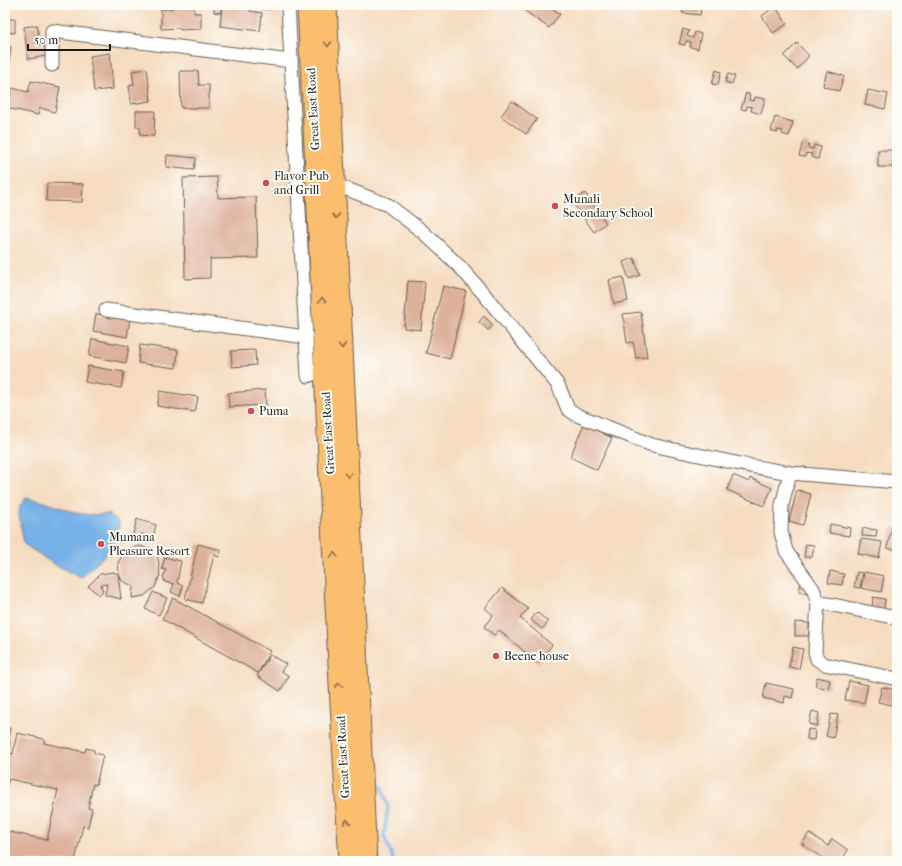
<svg xmlns="http://www.w3.org/2000/svg" width="902" height="866" viewBox="0 0 902 866" font-family="'IM FELL French Canon',serif">
  <style>
    .water { fill: #76b1e7; stroke: #496682 }
    .lines { fill: none; stroke-linecap: round; stroke-linejoin: round }
    .stream { stroke: #76b1e7; stroke-width: 3.5 }
    .building { fill: #ddb09a }
    .minor-casing { stroke: #685f55; stroke-width: 15 }
    .primary-casing { stroke: #685f55; stroke-width: 23 }
    .minor { stroke: #fff; stroke-width: 13 }
    .primary { stroke: #fabe6e; stroke-width: 21 }
    .oneway { stroke: #8b6d45 }
    .poi-dot { fill: #d1495b; stroke: #fdfcf7; stroke-width: 1.5 }
    .labels { text-anchor: middle; stroke-width: 4; stroke-linejoin: round; paint-order: stroke }
    .street-label { font-size: 12px; fill: #1c1c1c; stroke: #fdfcf7 }
    .poi-label { font-size: 12px; fill: #1c1c1c; stroke: #fdfcf7; text-anchor: start }
  </style>
  <rect width="100%" height="100%" fill="#fdfcf7"/>
  <filter id="ink" filterUnits="userSpaceOnUse"><feTurbulence type="fractalNoise" baseFrequency=".025" numOctaves="2"/><feDisplacementMap in="SourceGraphic" scale="8" xChannelSelector="R" yChannelSelector="G"/><feConvolveMatrix kernelMatrix="1 2 1 2 8 2 1 2 1" color-interpolation-filters="sRGB"/></filter>
  <filter id="wash" filterUnits="userSpaceOnUse"><feTurbulence type="fractalNoise" baseFrequency=".012" numOctaves="4" result="noise"/><feDisplacementMap in="SourceGraphic" scale="16" xChannelSelector="R" yChannelSelector="G"/><feGaussianBlur stdDeviation="0.9" result="paint"/><feColorMatrix in="noise" values="0 0 0 0 0 0 0 0 0 0 0 0 0 0 0 0 0 1.4 0 .05"/><feComposite in="paint" operator="in"/></filter>
  <g filter="url(#wash)">
    <rect width="100%" height="100%" fill="#f5dbbf"/>
    <path class="water" d="M26,498L41,501L77,513L92,515L108,514L119,522C121,545 96,563 81,578L54,564L24,544L19,515L20,506Z"/>
    <g class="lines">
      <path class="stream" d="M382,786L388,807L384,836L394,861"/>
    </g>
    <g id="blocks">
      <g class="building">
        <path d="M172,5H194V13H201V29L180,30V28L161,29V9H172Z"/>
        <path d="M214,5H221V13L214,12Z"/>
        <path d="M222,5H251L250,11L262,13L260,31L220,26Z"/>
        <rect x="261" y="5" width="10" height="4"/>
        <path d="M530,5H547L560,14L549,28L525,11Z"/>
        <path d="M683,5L701,6L700,15L682,13Z"/>
        <path d="M775,6L787,24L773,33L762,16Z"/>
        <path d="M5,10H9V19H15V33L5,32Z"/>
        <path d="M37,25L40,45L44,44L46,56L28,59L24,27Z"/>
        <path d="M683,29L689,31L687,36L693,38L695,32L701,34L698,49L690,47L691,42L686,41L685,45L679,44Z"/>
        <path d="M797,43L809,56L797,69L784,56Z"/>
        <path d="M5,47H11L9,63H5Z"/>
        <path d="M110,53L113,89L94,91L90,56Z"/>
        <path d="M147,69L151,101L131,104L129,86L134,85L132,71Z"/>
        <path d="M716,70L721,72L718,85L712,84Z"/>
        <path d="M180,71H198L199,85H209V108H181Z"/>
        <path d="M827,71L844,76L839,91L823,86Z"/>
        <path d="M728,74L735,76L732,84L725,82Z"/>
        <path d="M31,81L60,87L55,112L40,108L38,115L7,108L12,88L28,92Z"/>
        <path d="M868,90L888,94L885,109L865,105Z"/>
        <path d="M746,93L750,95L749,100L754,101L755,97L765,99L761,114L751,111L752,107L747,106L746,110L741,109Z"/>
        <path d="M512,101L537,119L526,134L501,116Z"/>
        <path d="M136,111H155L154,136L140,135V127H136Z"/>
        <path d="M775,117L793,122L789,136L782,134L783,131L778,130L777,133L771,131Z"/>
        <path d="M803,142L809,144L808,148L813,149L814,145L821,147L818,159L811,157L812,154L806,153L805,157L799,156Z"/>
        <path d="M878,150H897L896,167H878Z"/>
        <path d="M167,155L196,158L194,170L166,167Z"/>
        <path d="M217,177L218,198L256,197L258,258L210,259V278L185,279L183,178Z"/>
        <path d="M47,183L83,184L82,202L46,201Z"/>
        <path d="M585,193L606,223L594,232L572,202Z"/>
        <path d="M634,258L640,275L629,279L623,262Z"/>
        <path d="M623,277L628,301L614,304L609,280Z"/>
        <path d="M408,281L425,282L421,330L404,328Z"/>
        <path d="M443,286L466,291L450,359L426,353Z"/>
        <path d="M641,312L647,357L636,358L633,342L627,343L623,314Z"/>
        <path d="M96,314L130,319L127,337L93,331Z"/>
        <path d="M484,316L493,325L488,330L479,322Z"/>
        <path d="M92,339L129,346L126,363L89,356Z"/>
        <path d="M140,345L178,350L176,368L138,363Z"/>
        <path d="M255,350L256,365L232,367L231,351Z"/>
        <path d="M88,366L124,372L121,388L85,382Z"/>
        <path d="M265,390L266,405L229,407L228,393Z"/>
        <path d="M160,391L198,397L195,412L157,406Z"/>
        <path d="M584,424L612,438L597,470L570,457Z"/>
        <path d="M733,475L749,482L750,478L772,488L764,506L727,490Z"/>
        <path d="M797,490L811,494L803,525L789,521Z"/>
        <path d="M137,519L156,525L153,537L141,534L139,540L132,538Z"/>
        <path d="M830,524L850,528L849,536L829,533Z"/>
        <path d="M892,527L897,528V550L887,548Z"/>
        <path d="M863,528L877,530L876,537L862,536Z"/>
        <path d="M861,539L882,542L879,558L858,554Z"/>
        <path d="M198,544L221,550L219,557L214,555L202,603L185,599Z"/>
        <path d="M806,544L814,545L812,557H804Z"/>
        <path d="M140,546L150,550L158,558L160,575L155,587L144,596L132,598L133,586L122,581L119,573L118,563L125,550Z"/>
        <path d="M165,557L181,561L177,583L183,586L180,596L171,592L174,584L165,582L163,577L166,570L162,569Z"/>
        <path d="M830,571L844,574L842,585L828,583Z"/>
        <path d="M114,572L118,574L121,599L105,595L107,584L101,585L103,591L99,595L88,586L100,574Z"/>
        <path d="M857,572L863,573L860,588L854,587Z"/>
        <path d="M864,572L884,576L881,592L861,588Z"/>
        <path d="M802,577L810,579L808,594L799,592Z"/>
        <path d="M896,581H897V597H893Z"/>
        <path d="M502,588L528,609L520,618L552,645L538,663L499,630L494,635L484,627L493,615L485,608Z"/>
        <path d="M153,592L167,598L159,615L145,609Z"/>
        <path d="M873,597L885,599L884,609L872,608Z"/>
        <path d="M173,598L270,651L258,673L162,619Z"/>
        <path d="M537,612L548,622L542,629L531,620Z"/>
        <path d="M795,622L809,623V636H795Z"/>
        <path d="M793,647L803,649L799,669L789,667Z"/>
        <path d="M270,655L286,664L281,671L289,676L280,691L257,676Z"/>
        <path d="M817,677L830,680L828,689L815,686Z"/>
        <path d="M849,681L868,685L864,703L845,700Z"/>
        <path d="M766,683L794,689L792,698L785,696L784,703L763,698Z"/>
        <path d="M882,687L897,690L896,706L878,702Z"/>
        <path d="M812,711L819,713L817,726L809,724Z"/>
        <path d="M831,714L838,715L833,738L826,736Z"/>
        <path d="M5,727L10,728L7,740H10L8,753L13,754L17,733L44,739V743L85,752L86,748L94,750V753L103,755L96,785L93,784L88,808L92,809L88,827L83,826L75,861H5V831L47,840L58,790L9,779L5,794Z"/>
        <path d="M808,729L815,730L814,740L807,739Z"/>
        <path d="M809,833L828,846L832,839L848,850L841,861H827L802,844Z"/>
      </g>
    </g>
  </g>
  <g filter="url(#ink)">
    <use href="#blocks" fill-opacity="0" stroke="#685f55" stroke-width="1"/>
    <g class="lines">
      <defs>
        <g id="minor">
          <path d="M288,5L308,376L325,367"/>
          <path d="M52,65V31L291,61"/>
          <path d="M334,184L388,205L423,232L440,248L460,267L483,293L558,385L568,409L577,415L652,445L745,465L790,473L897,482"/>
          <path d="M106,310L306,337"/>
          <path d="M790,473L782,505L781,532L786,551L813,589L818,602L815,652L817,659L824,664L897,679"/>
          <path d="M818,602L897,618"/>
        </g>
        <g id="primary">
          <path d="M308,5C323,290 332,576 350,861"/>
          <path d="M326,5L366,861"/>
        </g>
      </defs>
      <use href="#minor" class="minor-casing"/>
      <use href="#primary" class="primary-casing"/>
      <use href="#minor" class="minor"/>
      <use href="#primary" class="primary"/>
    </g>
    <defs><path id="oneway-chevron" d="M-2-3.5L2.5 0L-2 3.5" fill="none" stroke-width="1.6" stroke-linecap="round" stroke-linejoin="round"/></defs>
    <g class="oneway">
      <use href="#oneway-chevron" transform="translate(328 44) rotate(87)"/>
      <use href="#oneway-chevron" transform="translate(336 216) rotate(87)"/>
      <use href="#oneway-chevron" transform="translate(322 300) rotate(-93)"/>
      <use href="#oneway-chevron" transform="translate(342 346) rotate(87)"/>
      <use href="#oneway-chevron" transform="translate(348 475) rotate(87)"/>
      <use href="#oneway-chevron" transform="translate(334 555) rotate(-93)"/>
      <use href="#oneway-chevron" transform="translate(339 685) rotate(-93)"/>
      <use href="#oneway-chevron" transform="translate(347 822) rotate(-94)"/>
    </g>
  </g>
  <g class="poi-dot">
    <circle cx="266" cy="183" r="4"/>
    <circle cx="555" cy="206" r="4"/>
    <circle cx="251" cy="411" r="4"/>
    <circle cx="101" cy="544" r="4"/>
    <circle cx="496" cy="656" r="4"/>
  </g>
  <g class="labels">
    <g class="street-label">
      <text transform="translate(313 109) rotate(-93)" y="4">Great East Road</text>
      <text transform="translate(328 433) rotate(-93)" y="4">Great East Road</text>
      <text transform="translate(343 757) rotate(-93)" y="4">Great East Road</text>
    </g>
    <g class="poi-label">
      <text x="274" y="180">Flavor Pub<tspan x="274" dy="14">and Grill</tspan></text>
      <text x="563" y="203">Munali<tspan x="563" dy="14">Secondary School</tspan></text>
      <text x="259" y="415">Puma</text>
      <text x="109" y="541">Mumana<tspan x="109" dy="14">Pleasure Resort</tspan></text>
      <text x="504" y="660">Beene house</text>
    </g>
  </g>
  <rect width="902" height="866" fill="none" stroke="#fdfcf7" stroke-width="20"/>
  <path d="M28 44v6h82v-6" fill="none" stroke="#1c1c1c" stroke-width="2"/>
  <text x="34" y="44" font-size="12" fill="#1c1c1c" stroke="#fdfcf7" stroke-width="3" paint-order="stroke">50 m</text>
</svg>
